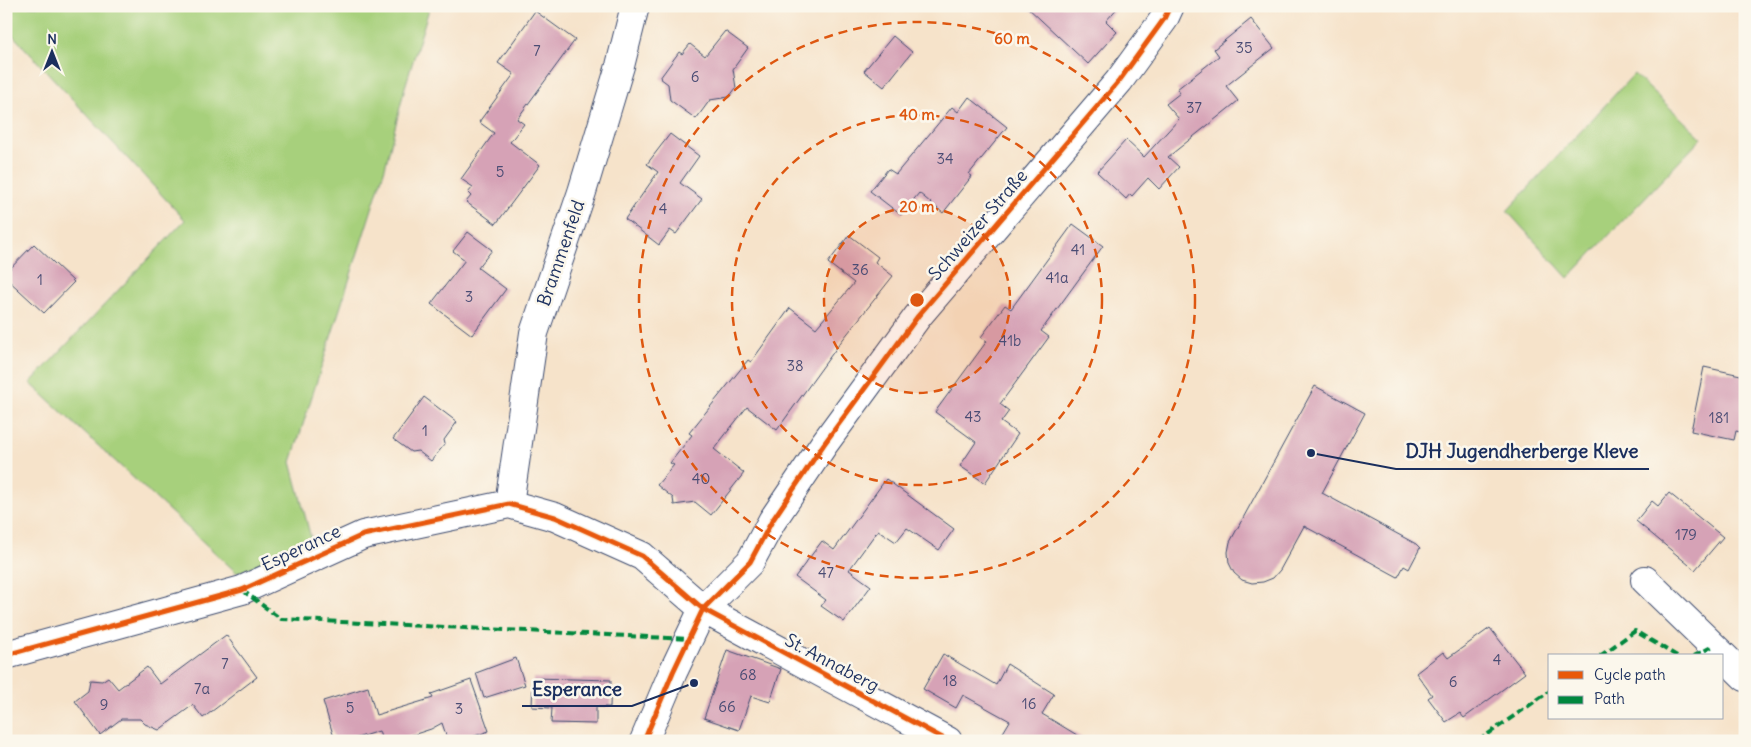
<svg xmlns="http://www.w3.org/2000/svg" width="1751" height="747" viewBox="0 0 1751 747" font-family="Delius,sans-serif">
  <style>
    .green { fill: #a7d07b; stroke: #61806c }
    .building { fill: #d6a2b6 }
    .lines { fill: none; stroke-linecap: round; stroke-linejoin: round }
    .minor-casing { stroke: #3c4a6e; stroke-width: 30 }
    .minor { stroke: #fff; stroke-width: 28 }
    .quiet { stroke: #00873e; stroke-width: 4; stroke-dasharray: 8 4; stroke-linecap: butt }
    .cycleway-casing { stroke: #fbf7ec; stroke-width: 8 }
    .cycleway { stroke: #e8590c; stroke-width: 5 }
    .ring { fill: none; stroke: #de5710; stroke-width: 2.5; stroke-dasharray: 9 6 }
    .labels { text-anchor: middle; stroke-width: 5; stroke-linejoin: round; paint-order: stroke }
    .number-label { font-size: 15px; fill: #4a4c74 }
    .street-label { font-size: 18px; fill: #1b2f5e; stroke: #fbf7ec }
    .centre { fill: #de5710; stroke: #fbf7ec; stroke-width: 2.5 }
    .ring-label { font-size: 15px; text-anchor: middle; font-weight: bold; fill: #de5710; stroke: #fbf7ec; stroke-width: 5; stroke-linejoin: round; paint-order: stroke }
    .leader { fill: none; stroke: #1b2f5e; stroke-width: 2 }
    .callout-dot { fill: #1b2f5e; stroke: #fbf7ec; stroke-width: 2 }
    .callout-label { font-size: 19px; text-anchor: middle; font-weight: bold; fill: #1b2f5e; stroke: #fbf7ec; stroke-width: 5; stroke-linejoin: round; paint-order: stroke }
  </style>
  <rect width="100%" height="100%" fill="#fbf7ec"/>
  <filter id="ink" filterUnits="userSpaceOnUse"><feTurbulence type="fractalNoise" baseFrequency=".02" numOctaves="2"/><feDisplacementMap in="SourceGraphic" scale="10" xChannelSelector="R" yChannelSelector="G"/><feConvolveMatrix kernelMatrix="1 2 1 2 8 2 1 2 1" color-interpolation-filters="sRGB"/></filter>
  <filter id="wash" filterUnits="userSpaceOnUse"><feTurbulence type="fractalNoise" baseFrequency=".0096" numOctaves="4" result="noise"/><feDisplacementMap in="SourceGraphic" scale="20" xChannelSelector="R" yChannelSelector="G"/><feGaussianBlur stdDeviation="1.12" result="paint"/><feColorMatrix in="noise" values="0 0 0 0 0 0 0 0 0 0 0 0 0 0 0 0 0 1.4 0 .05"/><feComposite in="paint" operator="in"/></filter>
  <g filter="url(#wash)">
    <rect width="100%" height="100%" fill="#f6e3ca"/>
    <g class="green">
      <path d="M6,6H430L405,87L385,168L291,462L312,542L237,573L30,383L185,220L6,28Z"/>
      <path d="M1634,74L1702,138L1568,278L1507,211Z"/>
    </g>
    <g id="blocks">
      <g class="building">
        <path d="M1026,6H1119L1106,21L1117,32L1088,64Z"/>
        <path d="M535,11L575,40L517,119L524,124L510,142L540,165L496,224L466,202L471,196L468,193L473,187L461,179L494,133L479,122L514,74L498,63Z"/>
        <path d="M1251,19L1274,48L1226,86L1238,101L1168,157L1179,167L1159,189L1148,178L1132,196L1130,194L1126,199L1097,172L1126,140L1144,157L1179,119L1166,104L1180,93L1177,89L1219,56L1214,49Z"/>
        <path d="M725,31L748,48L733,69L736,88L729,97L710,100L696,119L670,100L668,84L660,78L679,52L682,54L690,44L705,56Z"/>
        <path d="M893,36L912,52L884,87L864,71Z"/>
        <path d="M969,97L1007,127L969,174L972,176L943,213L919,193L901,215L870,191L888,169L896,174L952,107L958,112Z"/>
        <path d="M670,134L699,156L680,183L702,199L676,234L670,230L659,245L625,219L658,172L647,164Z"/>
        <path d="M1073,224L1103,246L1041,331L1049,337L1000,404L1009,411L1001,422L1018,434L985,483L960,466L976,442L935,412L987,341L981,337L1005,305L1011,309Z"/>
        <path d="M468,232L492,250L478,268L506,289L472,335L431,304L465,260L453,251Z"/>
        <path d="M849,235L878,257L875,262L893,276L840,343L777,430L747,407L714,449L744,473L711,515L695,502L674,505L673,498L657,485L674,465L670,463L692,435L689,433L748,360L751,362L790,308L816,328L854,283L828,263Z"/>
        <path d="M34,244L74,282L44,313L6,278V273Z"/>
        <path d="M1704,367L1745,376V433L1736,431L1734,440L1691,431Z"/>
        <path d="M1315,386L1365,413L1322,493L1416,544L1420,548L1409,569L1404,566L1398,577L1304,526L1280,570L1273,578L1263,582L1252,583L1242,580L1234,573L1229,563L1228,552L1230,542Z"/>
        <path d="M424,397L457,422L444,440L445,444L431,461L418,451L411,452L393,439Z"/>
        <path d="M886,479L954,529L939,550L907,528L896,542L878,530L849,570L871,586L844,622L821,606L826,600L795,577L822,541L834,550Z"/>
        <path d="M1669,493L1723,537L1695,570L1636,521L1652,501L1658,506Z"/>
        <path d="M1490,628L1525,673L1464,718L1460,713L1446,722L1428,698L1432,695L1416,673L1443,652L1448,658Z"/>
        <path d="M226,635L257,677L203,718L193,705L159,730L145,724L140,719H121L100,735L75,701L88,691L90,680L102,681L108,677L118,689L147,667L160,684Z"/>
        <path d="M727,650L781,669L770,702L751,696L739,730L704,718Z"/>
        <path d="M943,654L996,685L1007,664L1054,694L1042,714L1087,741H998L1010,721L963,695L956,708L923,689Z"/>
        <path d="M516,658L525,685L484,698L476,673Z"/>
        <path d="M533,678L611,680L610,707H596V724L551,723L552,708L532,707Z"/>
        <path d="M471,680L489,731L460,741H448L442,723L431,729L394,741H382L379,731L347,741H335L323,701L368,687L376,715L433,698L431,694Z"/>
      </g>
    </g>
  </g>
  <g filter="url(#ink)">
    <use href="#blocks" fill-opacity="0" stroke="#3c4a6e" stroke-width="1"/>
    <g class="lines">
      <defs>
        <g id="minor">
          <path d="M509,504L534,333L582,192L620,66L635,6"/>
          <path d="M1645,580L1745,677"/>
          <path d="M6,655L242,590L363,535L509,504L555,517L642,556L703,609L948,741"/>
          <path d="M644,741L673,672L703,609L750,562L772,521L824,444L918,316L1119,81L1164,19L1170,6"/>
        </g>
      </defs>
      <use href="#minor" class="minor-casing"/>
      <use href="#minor" class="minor"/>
      <g class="quiet">
        <path d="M242,590L281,619L689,639"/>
        <path d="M1600,656L1635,631L1677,656"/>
        <path d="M1694,656L1713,646"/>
        <path d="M1478,741L1550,691"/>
      </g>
      <defs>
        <g id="cycleway">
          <path d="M6,655L242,590L363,535L509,504L555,517L642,556L703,609L948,741"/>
          <path d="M644,741L673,672L703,609L750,562L772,521L824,444L918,316L1119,81L1164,19L1170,6"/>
        </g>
      </defs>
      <use href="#cycleway" class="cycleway-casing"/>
      <use href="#cycleway" class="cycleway"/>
    </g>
  </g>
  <circle cx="917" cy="300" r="93" fill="#de5710" fill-opacity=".12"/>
  <g class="ring">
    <circle cx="917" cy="300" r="93"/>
    <circle cx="917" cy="300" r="185"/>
    <circle cx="917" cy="300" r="278"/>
  </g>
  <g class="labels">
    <g class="number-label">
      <text x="1244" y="53">35</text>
      <text x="537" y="56">7</text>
      <text x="695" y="82">6</text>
      <text x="1194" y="113">37</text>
      <text x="945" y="164">34</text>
      <text x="500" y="177">5</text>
      <text x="663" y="214">4</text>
      <text x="1078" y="255">41</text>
      <text x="860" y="275">36</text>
      <text x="1057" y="283">41a</text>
      <text x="40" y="285">1</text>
      <text x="469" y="302">3</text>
      <text x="1010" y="346">41b</text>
      <text x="795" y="371">38</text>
      <text x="973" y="422">43</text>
      <text x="1719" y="423">181</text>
      <text x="425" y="436">1</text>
      <text x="701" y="484">40</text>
      <text x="1686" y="540">179</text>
      <text x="826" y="578">47</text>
      <text x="1497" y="665">4</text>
      <text x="225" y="669">7</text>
      <text x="748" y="680">68</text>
      <text x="950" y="686">18</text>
      <text x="1453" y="687">6</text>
      <text x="202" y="694">7a</text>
      <text x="1029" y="709">16</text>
      <text x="104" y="710">9</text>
      <text x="727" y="712">66</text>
      <text x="350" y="713">5</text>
      <text x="459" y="714">3</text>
    </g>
    <g class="street-label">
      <text transform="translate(978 225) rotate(-49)" y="6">Schweizer Straße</text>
      <text transform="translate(561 253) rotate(-71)" y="6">Brammenfeld</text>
      <text transform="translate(301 548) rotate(-25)" y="6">Esperance</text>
      <text transform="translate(832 663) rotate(28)" y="6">St. Annaberg</text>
    </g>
  </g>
  <circle cx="917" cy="300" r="8" class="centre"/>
  <g class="ring-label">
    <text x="1012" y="44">60 m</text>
    <text x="917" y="120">40 m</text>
    <text x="917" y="212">20 m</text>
  </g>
  <path class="leader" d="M1311 453L1396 469H1649M694 683L632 706H522"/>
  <g class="callout-dot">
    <circle cx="1311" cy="453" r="5"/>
    <circle cx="694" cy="683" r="5"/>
  </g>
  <g class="callout-label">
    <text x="1522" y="458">DJH Jugendherberge Kleve</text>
    <text x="577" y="696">Esperance</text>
  </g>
  <rect width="1751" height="747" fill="none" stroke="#fbf7ec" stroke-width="25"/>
  <rect x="1548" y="654" width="175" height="65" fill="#fbf7ec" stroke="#a1a7b3"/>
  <rect x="1558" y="671" width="25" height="8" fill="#e8590c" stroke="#a1a7b3"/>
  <text x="1594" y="680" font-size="15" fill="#1b2f5e">Cycle path</text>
  <rect x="1558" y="696" width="25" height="8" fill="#00873e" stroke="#a1a7b3"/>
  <text x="1594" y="704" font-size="15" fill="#1b2f5e">Path</text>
  <g transform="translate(52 52)" stroke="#fbf7ec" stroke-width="4" paint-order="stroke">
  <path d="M0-4L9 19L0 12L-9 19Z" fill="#1b2f5e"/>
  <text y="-8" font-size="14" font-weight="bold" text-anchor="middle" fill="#1b2f5e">N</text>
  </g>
</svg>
